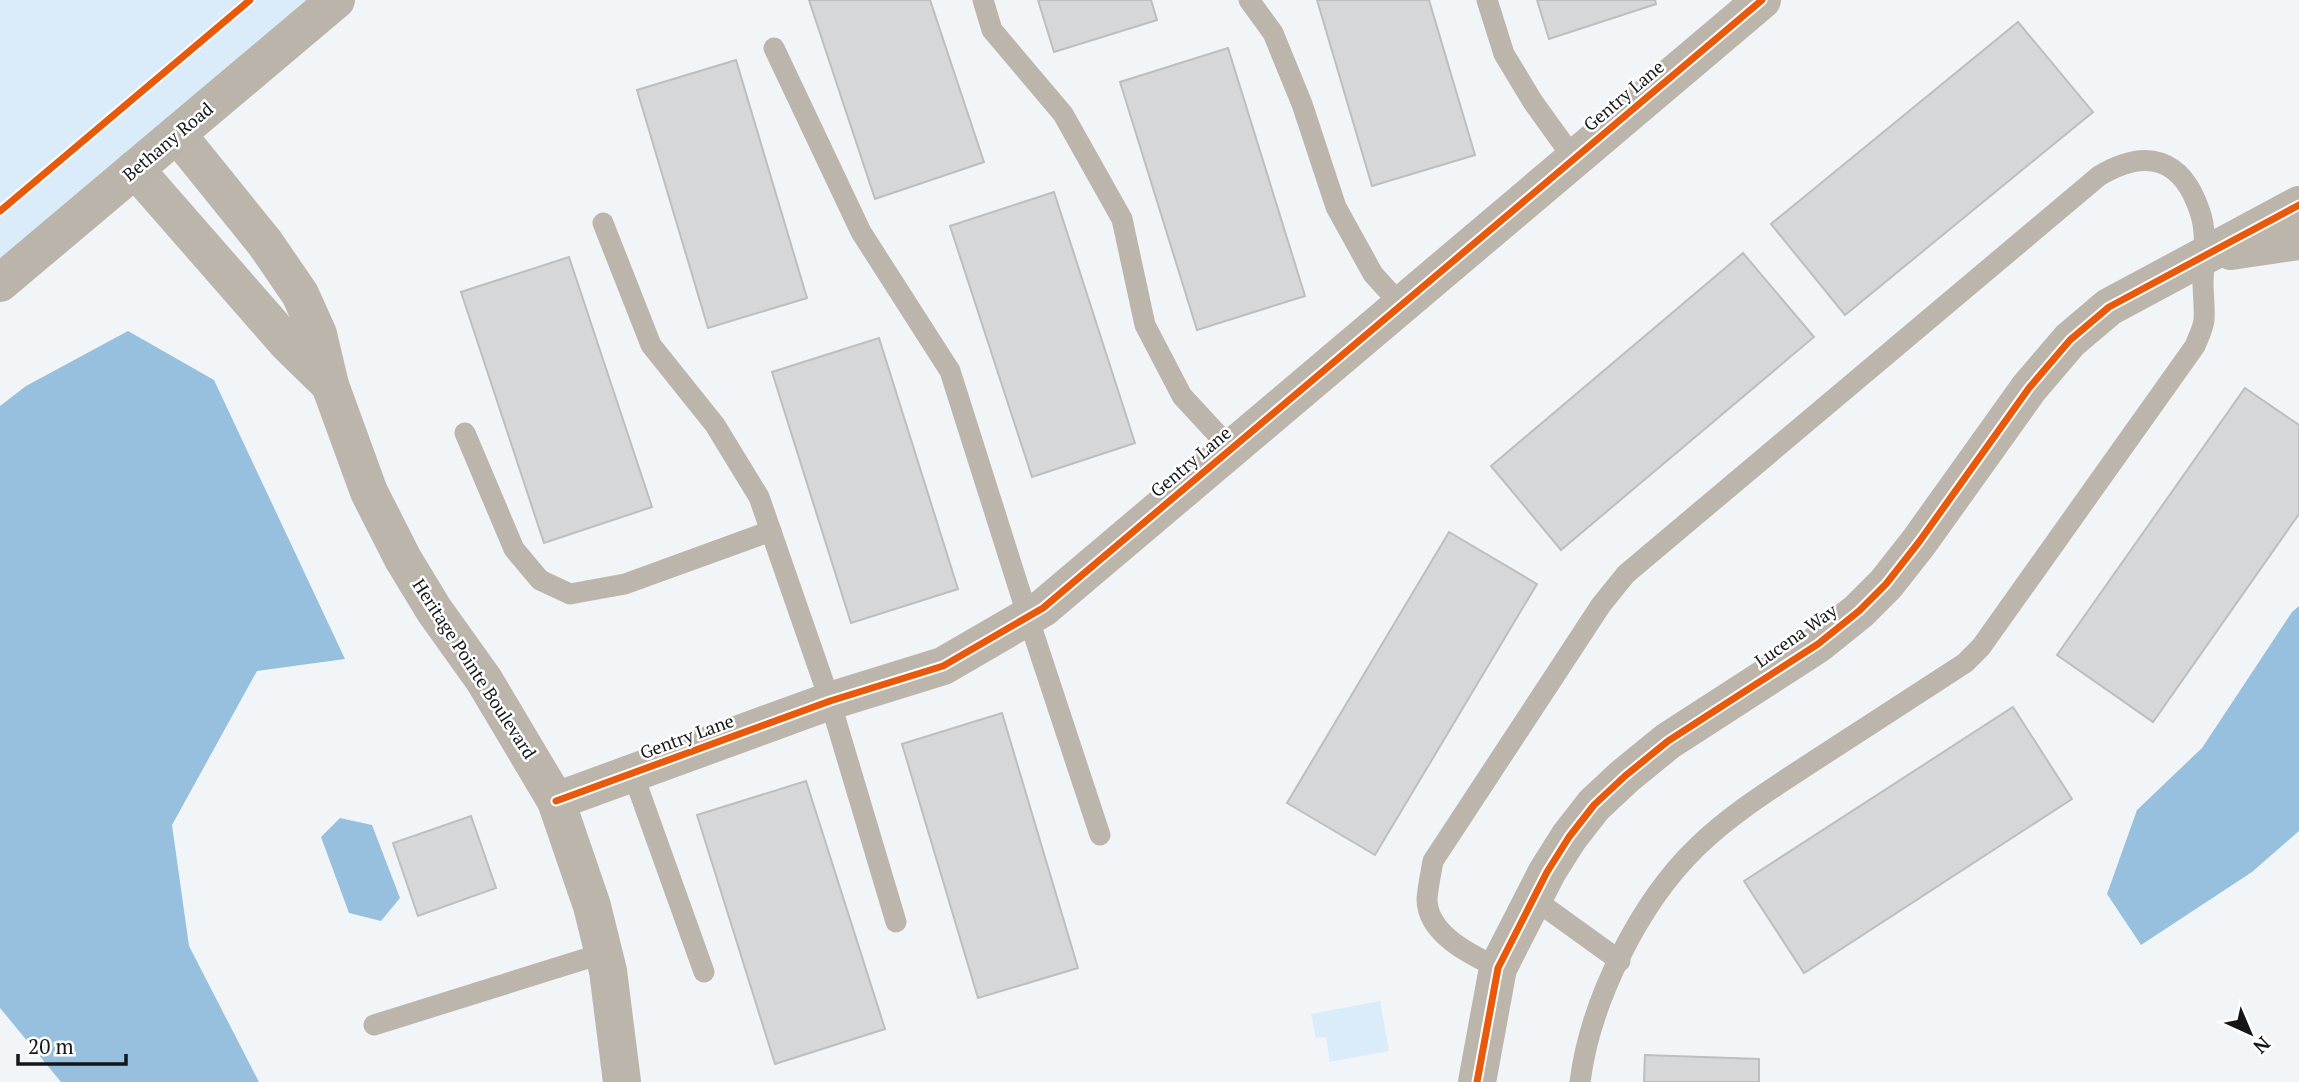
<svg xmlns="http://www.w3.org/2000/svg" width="2299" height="1082" viewBox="0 0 2299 1082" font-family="'PT Serif',serif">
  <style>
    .green { fill: #daecf9 }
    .water { fill: #96c0dd }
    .building { fill: #d5d7d9; stroke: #bcbebf; stroke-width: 2 }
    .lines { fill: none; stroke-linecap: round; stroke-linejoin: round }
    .service { stroke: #bcb5ac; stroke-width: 21 }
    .minor { stroke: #bcb5ac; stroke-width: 38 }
    .secondary { stroke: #bbb4aa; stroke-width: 38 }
    .cycleway-casing { stroke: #fff; stroke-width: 11 }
    .cycleway { stroke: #e8590c; stroke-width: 7 }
    .labels { text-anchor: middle; stroke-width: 5; stroke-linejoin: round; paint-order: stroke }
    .street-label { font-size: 18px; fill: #151618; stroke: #fff }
  </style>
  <rect width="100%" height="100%" fill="#f2f5f7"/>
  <g class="green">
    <path d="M0,0H336L0,283Z"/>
    <path d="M1380,1001L1389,1051L1330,1062L1326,1037L1316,1038L1311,1014Z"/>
  </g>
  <g class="water">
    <path d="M128,331L214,380L345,659L257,671L172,825L189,946L259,1082H61L0,1008V406L26,386Z"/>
    <path d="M2299,606V831L2252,872L2141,945L2107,894L2137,810L2202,748L2292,612Z"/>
    <path d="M340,818L372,825L400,898L381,921L349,913L321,837Z"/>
  </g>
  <g class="building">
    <path d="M809,0H930L984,162L875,199Z"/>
    <path d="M1038,0H1151L1157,20L1054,52Z"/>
    <path d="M1317,0H1429L1475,155L1372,186Z"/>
    <path d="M1537,0H1655L1656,4L1549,39Z"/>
    <path d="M2018,22L2093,112L1845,315L1771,224Z"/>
    <path d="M1228,48L1305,296L1197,330L1120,82Z"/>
    <path d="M736,60L807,298L708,328L637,90Z"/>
    <path d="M1054,192L1135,443L1032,477L950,226Z"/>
    <path d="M1743,253L1814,337L1561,550L1491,466Z"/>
    <path d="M569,257L652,507L544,543L461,292Z"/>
    <path d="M879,338L958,589L851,623L772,372Z"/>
    <path d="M2245,388L2299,425V514L2153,722L2057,655Z"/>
    <path d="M1449,532L1537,584L1375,855L1287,803Z"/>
    <path d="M2013,707L2072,799L1804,973L1744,881Z"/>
    <path d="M1002,713L1078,968L978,998L902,744Z"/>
    <path d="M806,781L885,1029L775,1064L697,815Z"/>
    <path d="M471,816L496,888L418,916L393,843Z"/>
    <path d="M1645,1055L1759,1059V1082H1644Z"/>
  </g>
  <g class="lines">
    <g class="service">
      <path d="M983,0L992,30L1063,114L1122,219L1145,325L1182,396L1231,449"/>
      <path d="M1249,0L1273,33L1302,104L1336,207L1373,274L1401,305"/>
      <path d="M1487,0L1504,54L1533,102L1574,159"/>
      <path d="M774,48L861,232L950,371L1028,617L1100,835"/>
      <path d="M603,223L651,345L715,425L759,497L830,701L896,922"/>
      <path d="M465,433L514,549L540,580L570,594L625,584L771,531"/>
      <path d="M633,774L704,972"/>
      <path d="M1534,899L1620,961"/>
      <path d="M1498,968C1471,955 1427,934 1427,899C1428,886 1431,873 1433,861L1601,605L1626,574L2099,176C2146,148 2182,157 2200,212C2207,231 2204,262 2203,282C2203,295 2205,308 2204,320C2203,329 2198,338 2195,346L1981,647L1965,663C1916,695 1867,727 1817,759C1776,786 1733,812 1697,847C1639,903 1590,1002 1580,1082"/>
      <path d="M374,1025L604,953"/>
    </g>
    <g class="minor">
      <path d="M177,134L265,243L300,294L318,334L330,385L369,492L403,559L434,610L484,680L556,801L592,906L608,971L622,1082"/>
      <path d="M135,169L288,344L330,385"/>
      <path d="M2231,251L2299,241"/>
      <path d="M556,801L830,701L943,666L1043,608L1762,0"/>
      <path d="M1477,1082L1498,968L1547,872L1569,837L1594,805L1625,776L1668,741L1818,644L1859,611L1886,584L1919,542L2029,388L2070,340L2109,307L2299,205"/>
    </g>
    <path class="secondary" d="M0,283L336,0"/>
    <defs>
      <g id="cycleway">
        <path d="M0,211L250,0"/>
        <path d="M556,801L830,701L943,666L1043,608L1762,0"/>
        <path d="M1477,1082L1498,968L1547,872L1569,837L1594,805L1625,776L1668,741L1818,644L1859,611L1886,584L1919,542L2029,388L2070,340L2109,307L2299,205"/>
      </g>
    </defs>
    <use href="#cycleway" class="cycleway-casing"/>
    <use href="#cycleway" class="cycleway"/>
  </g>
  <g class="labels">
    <g class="street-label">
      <text transform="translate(1624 96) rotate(-40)" y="6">Gentry Lane</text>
      <text transform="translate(168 142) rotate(-40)" y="6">Bethany Road</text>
      <text transform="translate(1191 462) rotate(-40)" y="6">Gentry Lane</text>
      <text transform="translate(1796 636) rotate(-35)" y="6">Lucena Way</text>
      <text transform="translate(474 669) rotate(57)" y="6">Heritage Pointe Boulevard</text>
      <text transform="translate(687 737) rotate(-20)" y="6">Gentry Lane</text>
    </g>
  </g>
  <g transform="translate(2250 1033) rotate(136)" stroke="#ffffff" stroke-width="5" paint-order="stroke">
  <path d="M0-5L12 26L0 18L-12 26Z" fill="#151618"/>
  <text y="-10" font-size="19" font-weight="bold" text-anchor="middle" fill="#151618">N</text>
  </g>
  <path d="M18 1054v10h108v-10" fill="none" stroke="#151618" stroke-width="3.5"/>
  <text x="28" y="1054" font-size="21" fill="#151618" stroke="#ffffff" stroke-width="5" paint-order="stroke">20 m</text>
</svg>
